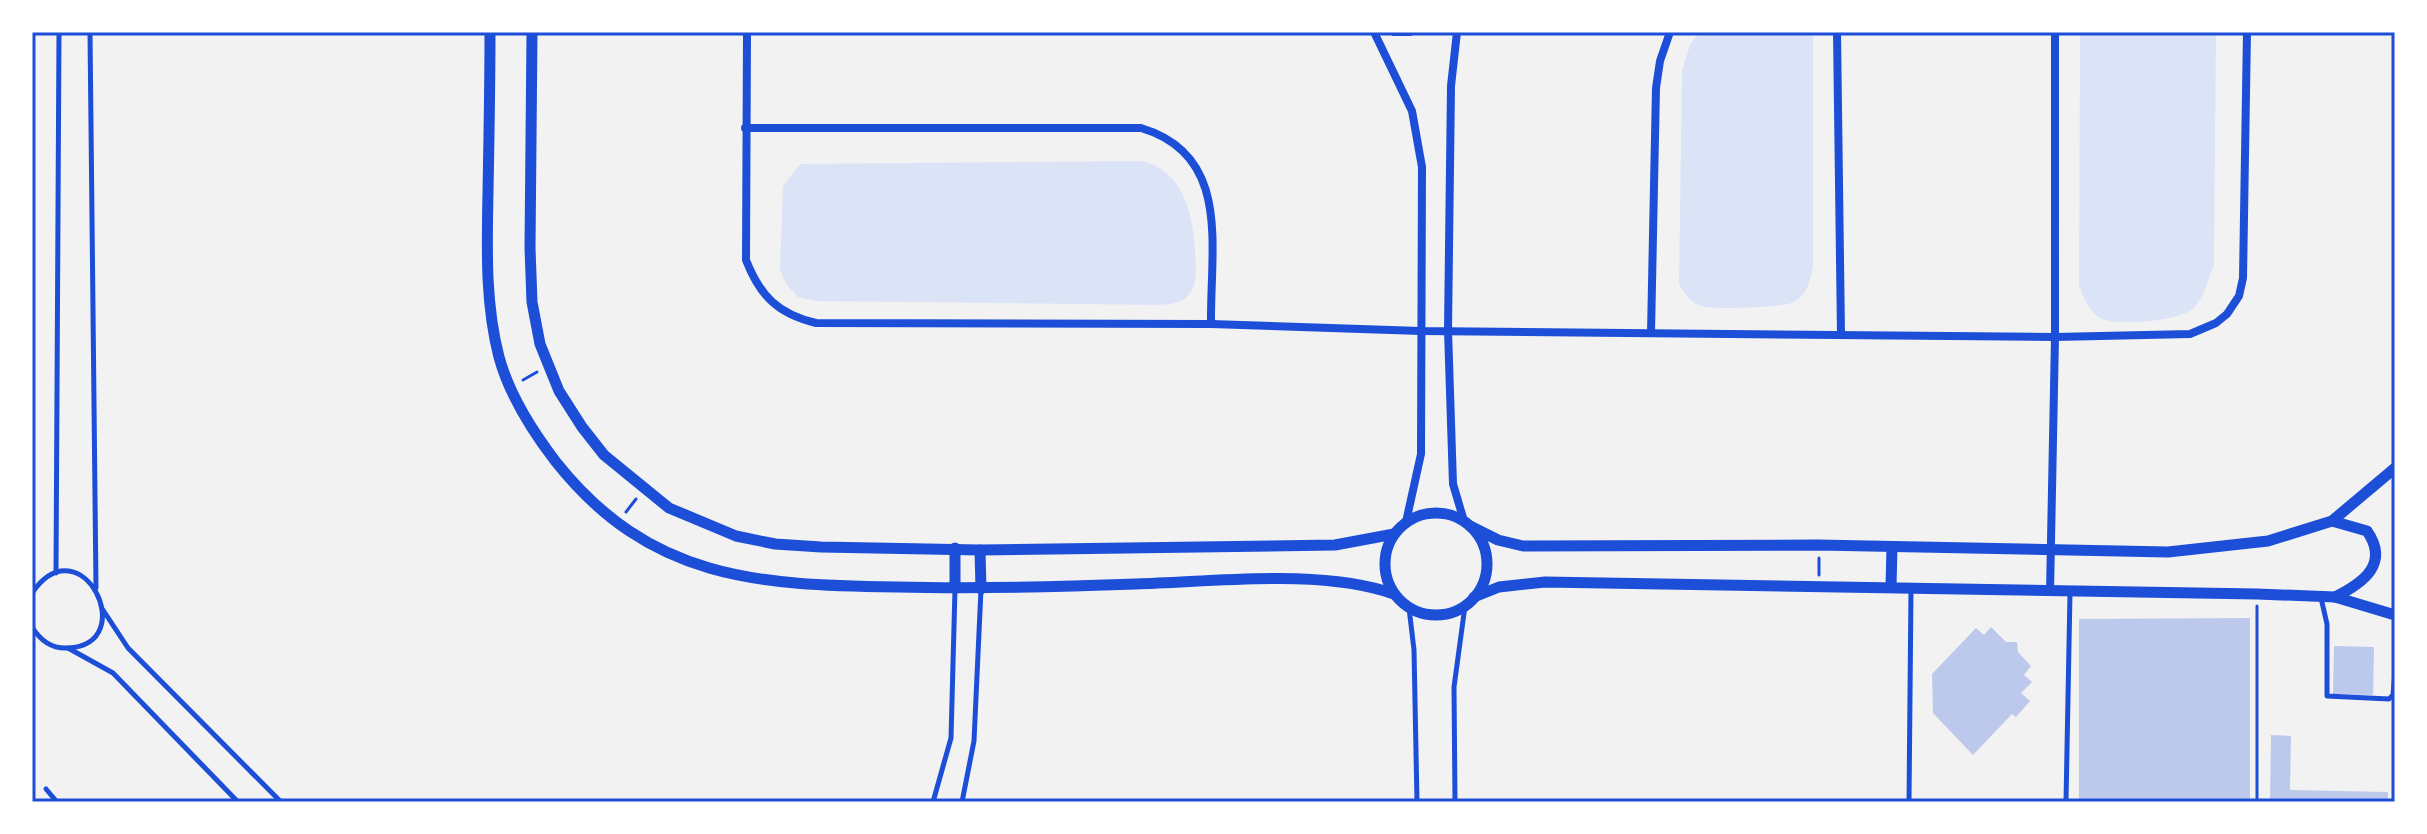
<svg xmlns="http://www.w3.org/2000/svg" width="2427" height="834" viewBox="0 0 2427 834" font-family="'DM Sans',sans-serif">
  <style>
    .green { fill: #dbe4f7 }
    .building { fill: #bdc9ec }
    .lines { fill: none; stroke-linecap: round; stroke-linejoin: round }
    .path { stroke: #1d4ed8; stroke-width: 3 }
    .service { stroke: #1d4ed8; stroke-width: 5 }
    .minor { stroke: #1d4ed8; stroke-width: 8 }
    .tertiary { stroke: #1d4ed8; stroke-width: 11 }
    .neatline { fill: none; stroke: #1d4ed8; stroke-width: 3 }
  </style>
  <rect width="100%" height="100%" fill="#f2f2f2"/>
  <g class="green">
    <path d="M1700,32H1813V264C1811,279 1808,294 1794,302C1784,308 1712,310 1701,306C1690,302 1685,294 1679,284L1682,70L1690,45Z"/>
    <path d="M2080,32H2216L2214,265C2208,279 2204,300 2191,310C2177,321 2113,327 2098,317C2088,310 2083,296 2079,285Z"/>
    <path d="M1142,161C1183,171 1192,211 1195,249C1196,264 1199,283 1188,296C1181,304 1168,304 1159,305L815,301L798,297L786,284L780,270L783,186L800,164Z"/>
  </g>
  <g class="building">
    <path d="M2250,618V802H2079V619Z"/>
    <path d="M1991,627L2006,642H2017L2018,652L2031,666L2024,675L2032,682L2021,693L2030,701L2016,717L2012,714L1973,755L1933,713L1932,674L1976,628L1984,635Z"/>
    <path d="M2334,646L2374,647L2373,695L2333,694Z"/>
    <path d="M2271,735L2291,736L2290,790L2388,792V802H2270Z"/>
  </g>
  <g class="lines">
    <g class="path">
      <path d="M523,380L537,372"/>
      <path d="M626,512L636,499"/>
      <path d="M1819,558V575"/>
      <path d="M2257,606V802"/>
    </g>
    <g class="service">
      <path d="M90,32L96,588"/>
      <path d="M56,573L59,32"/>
      <path d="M32,593C81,522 142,644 68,648C52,649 40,640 32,627"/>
      <path d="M2321,598L2327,624V696L2389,699L2393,695L2395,671"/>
      <path d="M1409,608L1414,650L1417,802"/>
      <path d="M103,610L128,648L281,802"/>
      <path d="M68,648L113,673L238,802"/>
      <path d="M46,789L57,802"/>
      <path d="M933,802L951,738L955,589"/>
      <path d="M962,802L974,741L981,589"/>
      <path d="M1455,802L1454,687L1465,606"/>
      <path d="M1909,802L1911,589"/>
      <path d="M2066,802L2070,593"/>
    </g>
    <g class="minor">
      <path d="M747,32L746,260C760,296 778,314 816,323L1211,324L1421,331L2055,337L2190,334L2216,323L2227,314L2239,296L2243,278L2247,32"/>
      <path d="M1374,32L1412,111L1422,167L1421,454L1406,522"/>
      <path d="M1394,32H1410"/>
      <path d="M1457,32L1451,86L1448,330L1453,484L1464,521"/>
      <path d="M1837,32L1841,335"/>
      <path d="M745,128H1141C1232,155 1210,247 1211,324"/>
      <path d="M1651,333L1656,88L1660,61L1670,32"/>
      <path d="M2050,592L2055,337V32"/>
    </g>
    <g class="tertiary">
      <path d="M490,32C490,85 489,138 488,192C487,247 485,303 499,357C509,394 533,432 556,462C650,580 757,585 897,587C977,589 1056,587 1136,584C1214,582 1321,568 1394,594"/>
      <path d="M532,32L530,248L532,302L540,344L559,391L582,427L604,455L669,508L736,536L775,544L821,547L980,550L1335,545L1394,534"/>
      <circle cx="1436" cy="564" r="51"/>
      <path d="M2332,521L2367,531C2390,564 2363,583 2335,597"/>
      <path d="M1470,526L1498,540L1523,546L1818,545L2168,552L2268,541L2332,521L2395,468"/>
      <path d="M980,550L981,589"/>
      <path d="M1891,587L1892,547"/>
      <path d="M955,588V548"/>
      <path d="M1474,597L1499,587L1545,582L2257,594L2335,597L2395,615"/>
    </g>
  </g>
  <rect width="2427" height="834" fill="none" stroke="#ffffff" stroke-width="68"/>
  <rect x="34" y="34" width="2359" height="766" class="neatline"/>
</svg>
